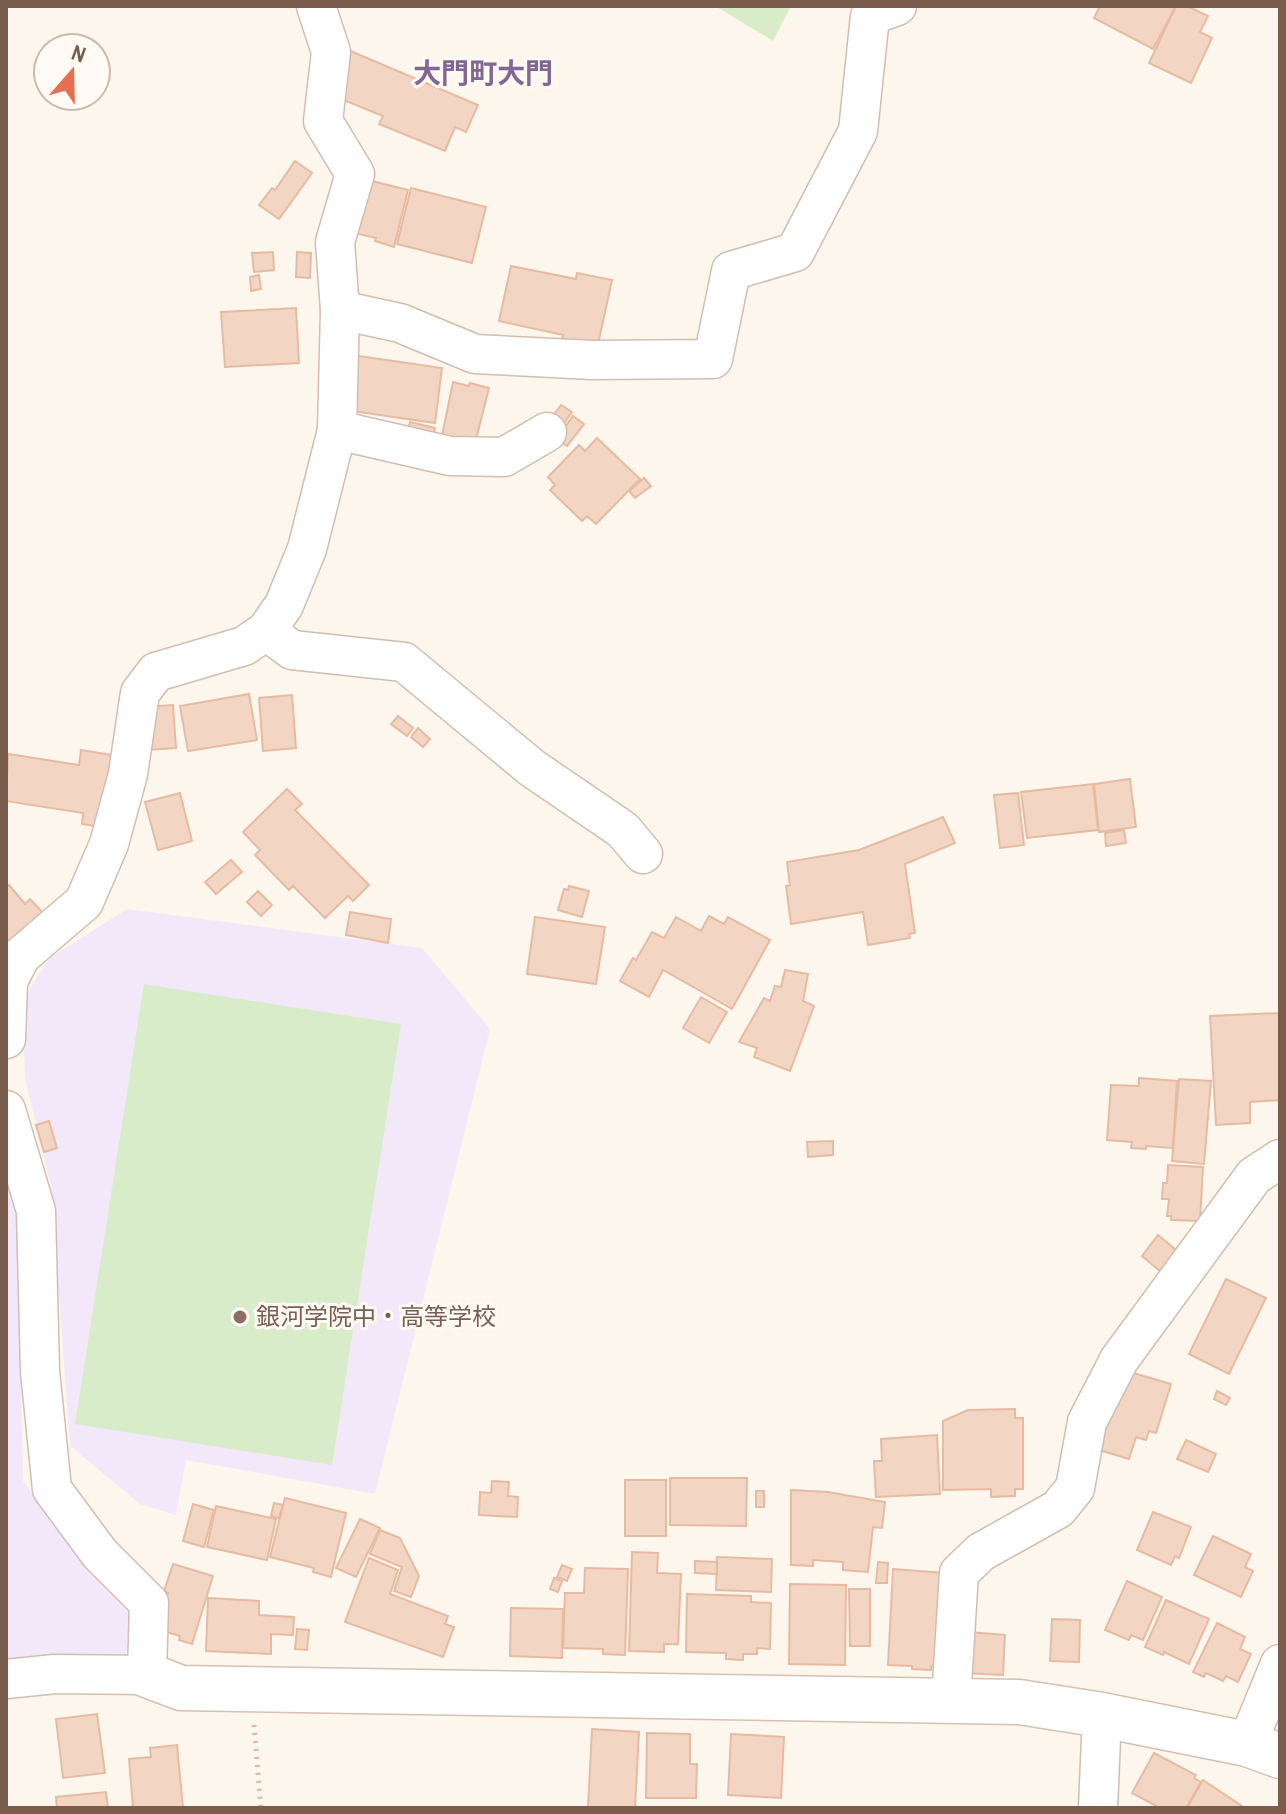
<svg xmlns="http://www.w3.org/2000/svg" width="1286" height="1814" viewBox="0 0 1286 1814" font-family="'Archivo Narrow','Noto Sans JP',sans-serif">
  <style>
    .education { fill: #f3e8fa }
    .green { fill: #d8ecc9 }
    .building { fill: #f3d5c3; stroke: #e6bba3; stroke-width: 2 }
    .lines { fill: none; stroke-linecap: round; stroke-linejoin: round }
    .street-casing { stroke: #d1beb0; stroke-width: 41 }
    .secondary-casing { stroke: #d6c0b0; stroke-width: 47 }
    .path { stroke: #d9b8a5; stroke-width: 5; stroke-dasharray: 2 6; stroke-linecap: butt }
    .street { stroke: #fff; stroke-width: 38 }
    .secondary { stroke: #fff; stroke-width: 44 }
    .education-dot { fill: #8d6e63; stroke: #fffaf3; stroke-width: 3 }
    .labels { text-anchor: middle; stroke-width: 6; stroke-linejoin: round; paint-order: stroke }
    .education-label { font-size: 24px; fill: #785e54; stroke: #fffaf3; text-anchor: start }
    .quarter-label { font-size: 28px; font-weight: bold; fill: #846695; stroke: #fffaf3 }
  </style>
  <rect width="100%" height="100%" fill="#fdf6ec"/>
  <g class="education">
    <path d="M127,909L422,948L490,1029L375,1494L186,1460L176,1515L140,1504L70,1446L51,1187L25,1078L22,1000L50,958Z"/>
    <path d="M6,1178L17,1209L23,1481L64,1537L121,1591L130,1607L126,1655L6,1663Z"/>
  </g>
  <g class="green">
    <path d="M715,6H791L773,41Z"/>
    <path d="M144,984L401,1024L332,1465L75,1424Z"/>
  </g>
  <g class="building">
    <path d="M1100,6H1176L1153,49L1094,18Z"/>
    <path d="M1176,6H1187L1208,16L1200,32L1212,38L1191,83L1149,63Z"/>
    <path d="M348,50L478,105L466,132L455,127L445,151L379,124L383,116L329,94Z"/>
    <path d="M295,161L312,173L279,219L259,205L272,188L275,190Z"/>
    <path d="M356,177L408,190L394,247L375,241L376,238L342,230Z"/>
    <path d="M411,188L486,207L472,263L397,244Z"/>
    <path d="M273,252L274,270L254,272L252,253Z"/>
    <path d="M297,252L311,253L310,278L296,277Z"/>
    <path d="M511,266L576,279L577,273L612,280L597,349L561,342L563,335L499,321Z"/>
    <path d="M259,275L261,289L251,291L250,277Z"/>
    <path d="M296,308L299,363L225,367L221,312Z"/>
    <path d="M352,355L442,368L435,423L345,410Z"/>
    <path d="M453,382L469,386L470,383L489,388L469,467L437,460Z"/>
    <path d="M561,405L572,412L555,436L544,428Z"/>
    <path d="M573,416L584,424L567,446L557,438Z"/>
    <path d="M410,422L435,428L433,440L407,434Z"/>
    <path d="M597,438L640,479L596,524L587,516L582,521L550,490L555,485L548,477L579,445L585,451Z"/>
    <path d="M644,478L651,486L635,498L629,491Z"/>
    <path d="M249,694L257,740L188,751L180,706Z"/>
    <path d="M292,695L296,748L263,751L259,698Z"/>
    <path d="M173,705L176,748L146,750L143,707Z"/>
    <path d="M398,716L413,728L407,736L391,724Z"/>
    <path d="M418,728L430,739L423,747L411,737Z"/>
    <path d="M81,750L112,755L101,827L82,824L83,813L6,801L8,754L79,765Z"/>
    <path d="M1130,779L1136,827L1099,832L1094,784Z"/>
    <path d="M1093,784L1098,830L1027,838L1021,792Z"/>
    <path d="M287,789L302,804L295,810L369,885L353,901L348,896L325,918L293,886L289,890L255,855L260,850L243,832Z"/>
    <path d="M180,793L192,841L158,850L145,802Z"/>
    <path d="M1018,793L1024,845L1000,848L994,795Z"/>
    <path d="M943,817L955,843L905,864L915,933L909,934L910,938L868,945L863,912L791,924L786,886L790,885L787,862L859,850Z"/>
    <path d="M1124,830L1126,843L1106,846L1105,833Z"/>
    <path d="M231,860L242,872L216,894L205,882Z"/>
    <path d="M9,885L25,904L30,899L44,914L10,946L6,941V888Z"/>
    <path d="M569,886L589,891L582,917L558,910L564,889L568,890Z"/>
    <path d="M258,891L272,905L261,916L247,902Z"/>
    <path d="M350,912L391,919L388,943L346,935Z"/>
    <path d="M709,916L724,924L728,917L770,940L732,1009L663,970L649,997L620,981L633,958L636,960L652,932L664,938L676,917L701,931Z"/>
    <path d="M535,917L605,927L596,984L527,974Z"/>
    <path d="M785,970L808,974L803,1001L814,1006L790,1071L754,1057L757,1048L739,1042L764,998L770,1001L775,986L781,987Z"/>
    <path d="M701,997L727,1012L709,1043L683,1028Z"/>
    <path d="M1280,1013V1100L1250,1102V1123L1216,1125L1210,1016Z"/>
    <path d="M1139,1078L1177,1081L1173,1148L1146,1146V1149L1131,1148L1132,1142L1107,1140L1111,1085L1139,1086Z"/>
    <path d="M1179,1079L1211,1081L1204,1164L1172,1161Z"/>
    <path d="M49,1121L57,1148L44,1152L36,1125Z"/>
    <path d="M833,1141V1155L808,1157L807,1142Z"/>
    <path d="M1168,1165L1203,1167L1200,1221L1171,1220V1216H1167L1169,1199H1162L1163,1183H1167Z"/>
    <path d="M1158,1235L1176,1250L1160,1271L1142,1256Z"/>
    <path d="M1226,1279L1266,1298L1229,1374L1189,1354Z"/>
    <path d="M1123,1370L1171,1384L1156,1433L1149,1431L1146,1440L1136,1437L1129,1459L1099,1450Z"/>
    <path d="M1217,1391L1230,1398L1226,1405L1214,1399Z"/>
    <path d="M1015,1409V1418H1023V1489H1015V1496L991,1497V1489L943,1490V1421L968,1410Z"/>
    <path d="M937,1435L940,1494L876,1497L874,1461H882L881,1439Z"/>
    <path d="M1186,1440L1216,1454L1208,1472L1177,1459Z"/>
    <path d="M670,1478H747L746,1526L670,1525Z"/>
    <rect x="625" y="1480" width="41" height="56"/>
    <path d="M492,1481L509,1482L508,1496L518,1497L517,1517L479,1515L480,1492L491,1493Z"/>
    <path d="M791,1490L828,1492L885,1502L882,1528L873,1527L868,1572L843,1570V1562L813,1560V1566L791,1565Z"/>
    <rect x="756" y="1491" width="8" height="16"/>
    <path d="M285,1498L346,1513L331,1577L313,1572L314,1568L270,1557Z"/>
    <path d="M274,1503L283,1505L279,1518L271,1516Z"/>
    <path d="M193,1504L214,1510L204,1547L183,1541Z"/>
    <path d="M216,1506L276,1519L267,1560L207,1547Z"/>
    <path d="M1153,1512L1191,1527L1179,1558L1175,1556L1171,1565L1137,1550Z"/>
    <path d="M360,1519L380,1528L356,1577L336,1568Z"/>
    <path d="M380,1530L400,1538L419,1576L411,1597L394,1591L402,1567L370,1554Z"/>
    <path d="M1213,1536L1251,1554L1245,1567L1253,1571L1241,1597L1194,1575Z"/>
    <path d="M632,1552L658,1553L657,1573L681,1574L678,1644H664V1652L629,1651Z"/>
    <path d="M717,1557L772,1559L771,1592L716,1590Z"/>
    <path d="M369,1558L398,1570L390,1594L448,1616L445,1624L454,1627L443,1657L345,1622Z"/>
    <path d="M695,1561L717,1562V1574L695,1573Z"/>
    <path d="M878,1562L888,1563L887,1583H876Z"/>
    <path d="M173,1564L213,1576L192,1644L179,1640L180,1636L153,1628L161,1615L168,1593L164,1591Z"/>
    <path d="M562,1565L572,1569L567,1581L557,1577Z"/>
    <path d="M585,1568L628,1569L625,1655L603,1654V1649L563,1648L565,1593H584Z"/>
    <path d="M893,1569L944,1573L939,1667L931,1666V1670L912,1669V1666L888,1665Z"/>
    <path d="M554,1578L562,1581L558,1592L550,1589Z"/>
    <path d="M1127,1581L1162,1597L1143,1640L1131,1635L1129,1640L1105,1630Z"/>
    <path d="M790,1584L846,1585L845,1665L789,1664Z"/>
    <path d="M849,1589H870V1646H850Z"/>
    <path d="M687,1594L751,1596V1602L771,1603L770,1649L757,1648V1654H743V1660L726,1659V1653L686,1652Z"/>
    <path d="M208,1598L259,1601V1615L294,1617L293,1635L271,1634V1654L206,1651Z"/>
    <path d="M1166,1600L1209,1619L1189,1664L1164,1652L1163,1655L1145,1647Z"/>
    <path d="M511,1608L563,1609L562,1658L510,1656Z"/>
    <path d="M1052,1619L1080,1620L1079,1662L1050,1661Z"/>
    <path d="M1217,1623L1245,1637L1240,1649L1251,1654L1238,1682L1226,1676L1223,1681L1206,1673L1204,1677L1193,1672Z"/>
    <path d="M297,1629L309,1630L307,1650L295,1649Z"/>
    <path d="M968,1632L1005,1635L1003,1675L962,1673Z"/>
    <path d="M97,1714L105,1773L63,1778L56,1719Z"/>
    <path d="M592,1729L639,1732L635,1808H588Z"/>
    <path d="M647,1733L690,1734V1764H697L696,1798H646Z"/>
    <path d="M731,1734L784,1737L781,1798L728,1795Z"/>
    <path d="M177,1745L183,1808H133L129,1759L151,1757L150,1748Z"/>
    <path d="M1154,1753L1196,1775L1194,1778L1201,1782L1186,1808H1160L1132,1793Z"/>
    <path d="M1203,1780L1245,1808H1187Z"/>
    <path d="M106,1792L108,1808H57L56,1797Z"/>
  </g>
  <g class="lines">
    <defs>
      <g id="street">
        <path d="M340,310L400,323L475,354L592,360L713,359L731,271L795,252L858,131L870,16L897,6"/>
        <path d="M337,430L450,456L504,457L547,432"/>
        <path d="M266,631L292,650L404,662L532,768L623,830L643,854"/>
        <path d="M6,1039L8,981L21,956L84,902L109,844L128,774L140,693L156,672L244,646L266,631L284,605L307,549L337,430L340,310L335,242L355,174L323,121L331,52L316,6"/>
        <path d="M6,1110L36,1211L40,1371L52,1489L100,1554L149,1603L147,1675L55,1674L6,1679"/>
        <path d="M951,1700L959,1573L981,1552L1058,1509L1075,1488L1087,1422L1119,1360L1254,1176L1280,1159"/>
        <path d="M1247,1744L1280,1664"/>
        <path d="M1098,1808L1102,1715"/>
      </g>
      <path id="secondary" d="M147,1675L181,1688L1019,1702L1102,1715L1247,1744L1280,1756"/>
    </defs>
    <use href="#street" class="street-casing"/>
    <use href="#secondary" class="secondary-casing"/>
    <path class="path" d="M254,1725L261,1808"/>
    <use href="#street" class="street"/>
    <use href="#secondary" class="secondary"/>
  </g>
  <circle class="education-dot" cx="240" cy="1317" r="8"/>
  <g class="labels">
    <g class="education-label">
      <text x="256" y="1325">銀河学院中・高等学校</text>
    </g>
    <g class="quarter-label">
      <text x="483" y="83">大門町大門</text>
    </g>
  </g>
  <rect width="1286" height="1814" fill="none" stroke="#7a5c4d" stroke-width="16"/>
  <g transform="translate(72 72) rotate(20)"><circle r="38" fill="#fffaf3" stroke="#cabbb1" stroke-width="2"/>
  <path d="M0-6L14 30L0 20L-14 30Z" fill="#e76f51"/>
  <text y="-12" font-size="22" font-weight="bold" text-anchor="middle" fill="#7a5c4d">N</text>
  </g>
</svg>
